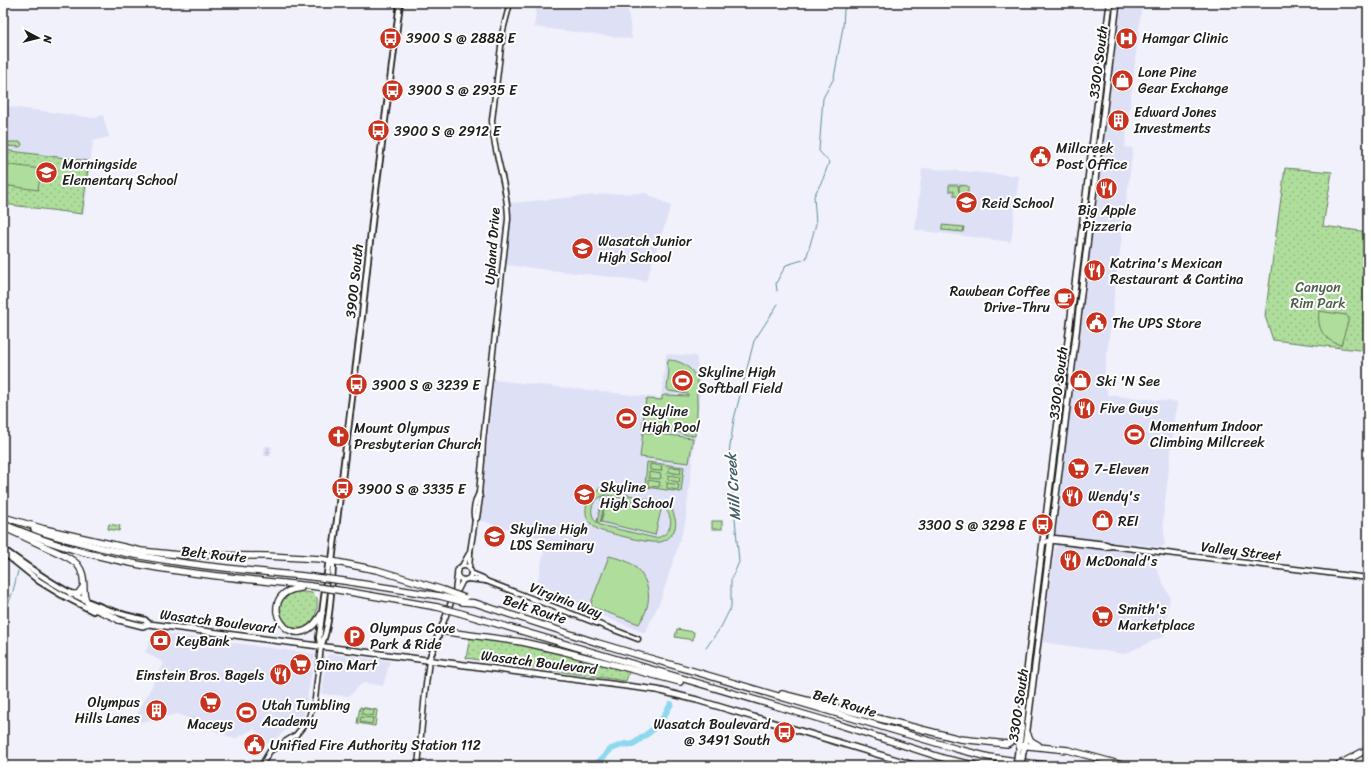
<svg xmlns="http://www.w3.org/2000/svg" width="1371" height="769" viewBox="0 0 1371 769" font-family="Sriracha,sans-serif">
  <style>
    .built { fill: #dee0f6 }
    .industrial { fill: url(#industrial-grid) }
    .grass { fill: url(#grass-dots); stroke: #657c5c }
    .garden { fill: #aedd9c; stroke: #657c5c; fill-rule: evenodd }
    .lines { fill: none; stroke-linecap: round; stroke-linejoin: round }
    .stream { stroke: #608d99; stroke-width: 1 }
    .river { stroke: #8dd8ed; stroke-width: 6 }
    .tertiary-casing { stroke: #1c1c1c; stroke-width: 7 }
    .secondary-casing { stroke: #1c1c1c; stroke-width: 8 }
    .primary-casing { stroke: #1c1c1c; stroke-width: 8 }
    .motorway-casing { stroke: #1c1c1c; stroke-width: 8 }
    .tertiary { stroke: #fff; stroke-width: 4 }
    .secondary { stroke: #fff; stroke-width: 4.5 }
    .primary { stroke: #fff; stroke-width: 5 }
    .motorway { stroke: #fff; stroke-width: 5.5 }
    .primary-bridge-casing { stroke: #1c1c1c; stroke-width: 8; stroke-linecap: butt }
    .motorway-bridge-casing { stroke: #1c1c1c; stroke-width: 8; stroke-linecap: butt }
    .primary-bridge { stroke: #fff; stroke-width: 5 }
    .motorway-bridge { stroke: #fff; stroke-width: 5.5 }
    .labels { text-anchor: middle; stroke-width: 4; stroke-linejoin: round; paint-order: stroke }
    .poi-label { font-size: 14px; fill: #1c1c1c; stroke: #fff; text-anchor: start }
    .street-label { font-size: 14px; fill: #1c1c1c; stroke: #fff }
    .park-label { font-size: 14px; fill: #4f6049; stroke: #fff }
    .water-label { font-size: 15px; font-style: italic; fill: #445e65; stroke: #fff }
  </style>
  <defs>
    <pattern id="industrial-grid" width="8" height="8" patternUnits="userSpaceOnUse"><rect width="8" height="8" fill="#dee0f6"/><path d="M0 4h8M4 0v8" fill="none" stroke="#bec0d2"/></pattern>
    <pattern id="grass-dots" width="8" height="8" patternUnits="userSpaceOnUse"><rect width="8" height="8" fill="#aedd9c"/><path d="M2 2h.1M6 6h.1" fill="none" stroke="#95bd86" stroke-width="1.8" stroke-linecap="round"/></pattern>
  </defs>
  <rect width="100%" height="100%" fill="#f0f1fb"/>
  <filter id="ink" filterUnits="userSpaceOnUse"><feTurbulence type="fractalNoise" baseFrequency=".025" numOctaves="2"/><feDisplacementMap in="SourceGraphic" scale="8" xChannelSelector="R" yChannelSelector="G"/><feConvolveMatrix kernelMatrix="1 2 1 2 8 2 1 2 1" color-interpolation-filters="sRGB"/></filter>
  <g filter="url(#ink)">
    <g class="built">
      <path d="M537,3H627L632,39L534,27Z"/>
      <path d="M1121,3H1142L1125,147L1133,148L1104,378L1108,395L1177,402L1163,518L1165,545L1161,547L1055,536Z"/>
      <path d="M3,106L95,118L103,115L109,137L93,141L84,214L3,204Z"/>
      <path d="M924,168L1019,176L1011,242L915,230L922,170Z"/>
      <path d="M646,193L671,206L646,281L506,265L511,218V203L607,194Z"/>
      <path d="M666,354L696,356L701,386L685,524L661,599L645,633L536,590L546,540L479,520L494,380L661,398Z"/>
      <path d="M1056,543L1150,555L1170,597L1164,636L1124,654L1042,642Z"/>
      <path d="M155,632L315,654L304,715L269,744L254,729L234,739L178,714L132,724L164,663L145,652Z"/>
      <path d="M331,654L390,661L383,686L364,683L358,687L352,694L347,696L322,694L326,658L328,655Z"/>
    </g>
    <path class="industrial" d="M265,446L272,447L270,456H264Z"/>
    <g class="grass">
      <path d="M9,142H21L22,145L20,147L6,146Z"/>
      <path d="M3,150L89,161L82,214L3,204Z"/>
      <path d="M1285,168L1332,172L1323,226L1368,232V351L1273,340L1265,316Z"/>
      <path d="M942,225L964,227L963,232L942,230Z"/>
      <path d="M647,462L684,467L681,492L646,487L645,486Z"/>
      <path d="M296,591L312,593L317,598C318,611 316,621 304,628C299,628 295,629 291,627C279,621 276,606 285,597C288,594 292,593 296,591Z"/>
      <path d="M470,637L522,644L629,672L626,681L466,658Z"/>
      <path d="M360,707L377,710L375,726L357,723Z"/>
    </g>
    <g class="garden">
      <path d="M3,164L41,169L38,190L3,185Z"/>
      <path d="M949,185H958L959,192V185L968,186V193L963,192L962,197L954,196V191H949Z"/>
      <path d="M1319,311L1346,315L1349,318L1341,345C1324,340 1317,330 1319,311Z"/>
      <path d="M668,360C683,360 697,371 698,386C698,390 696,395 697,399C698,411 696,423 695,436L682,434V433L642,429L646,399L662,400V396L665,395L688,396V394L669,391L667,389L669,370L667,369Z"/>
      <path d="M643,432L693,438L689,463L640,457Z"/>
      <path d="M650,464L662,466L661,471L650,470Z"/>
      <path d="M669,467L681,468L680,474L669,472Z"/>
      <path d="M649,472L661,474L660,479L649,478Z"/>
      <path d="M668,475L680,477L679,482L668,480Z"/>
      <path d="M648,480L660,482L659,487L648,486Z"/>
      <path d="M667,483L679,485L678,490L667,488Z"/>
      <path d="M599,488L672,505C671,513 678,519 675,528C673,535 667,541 660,542C649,544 614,534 602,531C589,527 581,513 589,500C592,495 597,494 599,488ZM607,495L664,508C676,519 671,536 655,538L600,525C588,517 589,501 603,496L597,522L600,523L606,497L603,496Z"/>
      <path d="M607,498L661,510L655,535L601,522Z"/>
      <rect x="712" y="521" width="10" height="8"/>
      <path d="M109,524L120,526L119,531L108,529Z"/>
      <path d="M609,556C616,558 623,559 630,563C644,572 652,590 647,607C646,613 642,619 639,624L592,607L591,603Z"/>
      <path d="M677,629L694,632L693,640L675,637Z"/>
      <path d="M362,708L374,710L373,716L362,714Z"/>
      <path d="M361,717L373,718L372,724L360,722Z"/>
    </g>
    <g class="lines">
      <g class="stream">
        <path d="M777,291L776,283L786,265L806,259L816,224L814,196L823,179L829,162L819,151L823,98L834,78L843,27L844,9L854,3"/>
        <path d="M3,618L13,591L18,571"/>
        <path d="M706,648L721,627L731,607V580L739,562L729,453L734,419L754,341L778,304"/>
      </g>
      <path class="river" d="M595,766L611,749L625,744L632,745L651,731L662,719L671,704"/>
      <defs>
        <g id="tertiary">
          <path d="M475,520L477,518L480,498L479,493L482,461L483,441L508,219C508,185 493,154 492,120L503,30L510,3"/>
          <path d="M1051,539L1054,541L1106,547L1111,546"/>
          <path d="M1043,543L1055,538L1106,544L1111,546L1368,578"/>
          <circle cx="464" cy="573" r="7"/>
          <path d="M462,566L470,552"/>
          <path d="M469,568L470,556V552L475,520C472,513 475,500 479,493"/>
          <path d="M471,573L483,578L486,581"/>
          <path d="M468,579L486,581L638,639"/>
          <path d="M455,592L458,590L463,580"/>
          <path d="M440,631L455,592L457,576"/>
          <path d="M261,766L270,751L296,735L308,720L315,699L321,646"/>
          <path d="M418,766L425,693L429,660"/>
        </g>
        <g id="secondary">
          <path d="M3,550L7,552C53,585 88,608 145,620L149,624"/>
          <path d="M3,552L39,581L62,595L93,611"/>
          <path d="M321,646C330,627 331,589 333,567L332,561L362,316L373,213L400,3"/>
          <path d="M321,646L319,638L328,566L332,561"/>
          <path d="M429,660L440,631"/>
        </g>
        <g id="primary">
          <path d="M119,620L143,626L149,624L657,690L697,700L917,766"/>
          <path d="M1019,748L1028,662L1110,3"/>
          <path d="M1023,752L1025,746L1117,3"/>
        </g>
        <g id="motorway">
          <path d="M3,517L44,529L141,551L180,555L267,556L321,559L377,570L443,590"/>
          <path d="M3,524C33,536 63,548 95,555C166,573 239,578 311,586"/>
          <path d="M5,528C20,535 35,542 50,549C59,553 70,557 77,564C89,578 79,594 89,605C93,610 112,615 119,620"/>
          <path d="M34,529C48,535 63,538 78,542C155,563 234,569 313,577"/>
          <path d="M344,581L440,596"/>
          <path d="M301,588C249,593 293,666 322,613"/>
          <path d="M344,591L437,607"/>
          <path d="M71,594H78L83,587"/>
          <path d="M463,602L475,603L598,643L957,749L989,757L1051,766"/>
          <path d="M460,613L837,724L946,759L978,766"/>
          <path d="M440,631L522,642L562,651L680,682"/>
          <path d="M782,694L960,739L1007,744L1015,739L1021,729"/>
          <path d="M1027,733L1031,741L1038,745"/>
          <path d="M1019,745L1068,750L1126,766"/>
          <path d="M1336,766L1368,749"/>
          <path d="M1366,766L1368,765"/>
        </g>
      </defs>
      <use href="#tertiary" class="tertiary-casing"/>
      <use href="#secondary" class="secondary-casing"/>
      <use href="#primary" class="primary-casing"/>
      <use href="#motorway" class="motorway-casing"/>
      <use href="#tertiary" class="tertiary"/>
      <use href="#secondary" class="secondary"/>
      <use href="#primary" class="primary"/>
      <use href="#motorway" class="motorway"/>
      <defs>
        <g id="primary-bridge">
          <path d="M1016,766L1018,751"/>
          <path d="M1021,766L1023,752"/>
        </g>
        <g id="motorway-bridge">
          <path d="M313,577L344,581"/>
          <path d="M311,586L344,591"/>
          <path d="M443,590L465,598"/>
          <path d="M440,596L463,602"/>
          <path d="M437,607L460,613"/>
        </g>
      </defs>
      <use href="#primary-bridge" class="primary-bridge-casing"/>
      <use href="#motorway-bridge" class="motorway-bridge-casing"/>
      <use href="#primary-bridge" class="primary-bridge"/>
      <use href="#motorway-bridge" class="motorway-bridge"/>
    </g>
  </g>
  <defs>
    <symbol id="bus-disc" viewBox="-11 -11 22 22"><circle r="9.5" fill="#c8321e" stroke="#fff"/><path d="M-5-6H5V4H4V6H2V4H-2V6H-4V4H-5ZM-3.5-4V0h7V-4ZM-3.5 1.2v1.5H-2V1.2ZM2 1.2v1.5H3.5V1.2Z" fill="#fff"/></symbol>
    <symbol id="hospital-disc" viewBox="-11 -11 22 22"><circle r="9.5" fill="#c8321e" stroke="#fff"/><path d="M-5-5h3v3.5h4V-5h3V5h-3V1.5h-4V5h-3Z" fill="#fff"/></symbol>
    <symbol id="shop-disc" viewBox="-11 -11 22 22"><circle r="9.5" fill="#c8321e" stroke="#fff"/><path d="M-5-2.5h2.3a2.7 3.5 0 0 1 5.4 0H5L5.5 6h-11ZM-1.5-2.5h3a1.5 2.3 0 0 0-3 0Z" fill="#fff"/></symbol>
    <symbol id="building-disc" viewBox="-11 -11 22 22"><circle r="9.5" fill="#c8321e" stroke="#fff"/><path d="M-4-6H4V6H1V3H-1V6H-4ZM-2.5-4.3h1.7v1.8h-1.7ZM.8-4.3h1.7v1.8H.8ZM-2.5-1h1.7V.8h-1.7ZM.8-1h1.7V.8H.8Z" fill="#fff"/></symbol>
    <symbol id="civic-disc" viewBox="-11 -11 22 22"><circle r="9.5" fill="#c8321e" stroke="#fff"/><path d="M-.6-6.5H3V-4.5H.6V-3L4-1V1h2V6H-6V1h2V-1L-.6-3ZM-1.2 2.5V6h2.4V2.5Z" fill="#fff"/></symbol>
    <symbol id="school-disc" viewBox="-11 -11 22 22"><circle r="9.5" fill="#c8321e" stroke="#fff"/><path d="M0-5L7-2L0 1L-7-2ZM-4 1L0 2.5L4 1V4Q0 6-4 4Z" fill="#fff"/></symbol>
    <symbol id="restaurant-disc" viewBox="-11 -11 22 22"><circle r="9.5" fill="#c8321e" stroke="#fff"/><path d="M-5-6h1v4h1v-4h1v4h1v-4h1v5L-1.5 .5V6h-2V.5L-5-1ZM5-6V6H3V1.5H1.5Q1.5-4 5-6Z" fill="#fff"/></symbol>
    <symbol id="cafe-disc" viewBox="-11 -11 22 22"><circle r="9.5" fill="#c8321e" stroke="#fff"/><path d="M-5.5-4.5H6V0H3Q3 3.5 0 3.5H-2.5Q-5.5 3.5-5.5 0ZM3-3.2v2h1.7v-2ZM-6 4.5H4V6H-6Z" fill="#fff"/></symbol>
    <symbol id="stadium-disc" viewBox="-11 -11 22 22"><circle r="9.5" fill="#c8321e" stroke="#fff"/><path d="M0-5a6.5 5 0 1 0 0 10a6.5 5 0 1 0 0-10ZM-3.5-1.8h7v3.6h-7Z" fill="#fff"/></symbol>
    <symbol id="church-disc" viewBox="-11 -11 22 22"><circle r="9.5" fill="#c8321e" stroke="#fff"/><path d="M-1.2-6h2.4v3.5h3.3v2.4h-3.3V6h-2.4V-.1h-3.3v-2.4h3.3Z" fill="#fff"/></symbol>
    <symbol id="supermarket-disc" viewBox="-11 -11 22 22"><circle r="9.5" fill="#c8321e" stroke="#fff"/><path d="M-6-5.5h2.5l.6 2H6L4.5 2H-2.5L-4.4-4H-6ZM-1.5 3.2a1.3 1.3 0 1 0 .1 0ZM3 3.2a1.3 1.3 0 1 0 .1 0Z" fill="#fff"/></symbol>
    <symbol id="parking-disc" viewBox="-11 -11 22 22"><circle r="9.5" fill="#c8321e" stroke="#fff"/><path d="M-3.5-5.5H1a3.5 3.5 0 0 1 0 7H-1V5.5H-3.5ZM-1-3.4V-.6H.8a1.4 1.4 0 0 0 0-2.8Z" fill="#fff"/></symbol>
    <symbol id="bank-disc" viewBox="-11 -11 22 22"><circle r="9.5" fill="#c8321e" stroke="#fff"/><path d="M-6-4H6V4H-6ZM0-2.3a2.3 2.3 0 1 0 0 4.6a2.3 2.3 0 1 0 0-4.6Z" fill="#fff"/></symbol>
  </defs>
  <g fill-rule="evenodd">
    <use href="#bus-disc" x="378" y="26" width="25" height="25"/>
    <use href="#hospital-disc" x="1114" y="26" width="25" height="25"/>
    <use href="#shop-disc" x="1110" y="68" width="25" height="25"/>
    <use href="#bus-disc" x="380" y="78" width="25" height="25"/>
    <use href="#building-disc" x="1106" y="108" width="25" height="25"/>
    <use href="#bus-disc" x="366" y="118" width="25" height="25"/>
    <use href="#civic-disc" x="1028" y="144" width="25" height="25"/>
    <use href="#school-disc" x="34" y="160" width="25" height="25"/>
    <use href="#restaurant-disc" x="1094" y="176" width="25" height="25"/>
    <use href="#school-disc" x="954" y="190" width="25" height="25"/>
    <use href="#school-disc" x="570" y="236" width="25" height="25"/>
    <use href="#restaurant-disc" x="1082" y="258" width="25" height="25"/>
    <use href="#cafe-disc" x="1052" y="286" width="25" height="25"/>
    <use href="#civic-disc" x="1084" y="310" width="25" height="25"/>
    <use href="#stadium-disc" x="670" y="368" width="25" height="25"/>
    <use href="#shop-disc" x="1068" y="368" width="25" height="25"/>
    <use href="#bus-disc" x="344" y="372" width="25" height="25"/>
    <use href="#restaurant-disc" x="1072" y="396" width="25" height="25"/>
    <use href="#stadium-disc" x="614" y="406" width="25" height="25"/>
    <use href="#stadium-disc" x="1122" y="422" width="25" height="25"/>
    <use href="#church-disc" x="326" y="424" width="25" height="25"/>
    <use href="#supermarket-disc" x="1066" y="456" width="25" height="25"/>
    <use href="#bus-disc" x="330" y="476" width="25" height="25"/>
    <use href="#school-disc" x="572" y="482" width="25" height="25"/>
    <use href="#restaurant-disc" x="1060" y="484" width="25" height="25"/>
    <use href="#shop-disc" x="1090" y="508" width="25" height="25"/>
    <use href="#bus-disc" x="1030" y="512" width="25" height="25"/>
    <use href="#school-disc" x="482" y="524" width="25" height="25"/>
    <use href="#restaurant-disc" x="1058" y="548" width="25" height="25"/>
    <use href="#supermarket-disc" x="1090" y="604" width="25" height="25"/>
    <use href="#parking-disc" x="342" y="624" width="25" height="25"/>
    <use href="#bank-disc" x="148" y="628" width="25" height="25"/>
    <use href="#supermarket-disc" x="288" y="652" width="25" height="25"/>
    <use href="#restaurant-disc" x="268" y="662" width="25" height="25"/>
    <use href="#supermarket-disc" x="198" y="690" width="25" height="25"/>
    <use href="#building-disc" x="144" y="698" width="25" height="25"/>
    <use href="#stadium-disc" x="234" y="700" width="25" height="25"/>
    <use href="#bus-disc" x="772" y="720" width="25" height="25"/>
    <use href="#civic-disc" x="242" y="732" width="25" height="25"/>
  </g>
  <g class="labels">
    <g class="poi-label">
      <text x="406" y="43">3900 S @ 2888 E</text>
      <text x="1142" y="43">Hamgar Clinic</text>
      <text x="1138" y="77">Lone Pine<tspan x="1138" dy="16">Gear Exchange</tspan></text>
      <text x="408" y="95">3900 S @ 2935 E</text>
      <text x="1134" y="117">Edward Jones<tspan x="1134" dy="16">Investments</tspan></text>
      <text x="394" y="136">3900 S @ 2912 E</text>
      <text x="1056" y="153">Millcreek<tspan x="1056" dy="16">Post Office</tspan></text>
      <text x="62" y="169">Morningside<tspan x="62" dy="16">Elementary School</tspan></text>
      <text x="982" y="208">Reid School</text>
      <text x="1107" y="215" text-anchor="middle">Big Apple<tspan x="1107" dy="16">Pizzeria</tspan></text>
      <text x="598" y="246">Wasatch Junior<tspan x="598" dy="16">High School</tspan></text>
      <text x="1110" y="268">Katrina's Mexican<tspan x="1110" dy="16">Restaurant &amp; Cantina</tspan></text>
      <text x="1050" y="296" text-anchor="end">Rawbean Coffee<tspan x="1050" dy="16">Drive-Thru</tspan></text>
      <text x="1112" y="328">The UPS Store</text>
      <text x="698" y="377">Skyline High<tspan x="698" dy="16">Softball Field</tspan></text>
      <text x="1096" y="386">Ski 'N See</text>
      <text x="372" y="390">3900 S @ 3239 E</text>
      <text x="1100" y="413">Five Guys</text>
      <text x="642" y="416">Skyline<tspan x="642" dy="16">High Pool</tspan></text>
      <text x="1150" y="431">Momentum Indoor<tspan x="1150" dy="16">Climbing Millcreek</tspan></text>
      <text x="354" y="433">Mount Olympus<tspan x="354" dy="16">Presbyterian Church</tspan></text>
      <text x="1094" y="474">7-Eleven</text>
      <text x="600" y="492">Skyline<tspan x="600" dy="16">High School</tspan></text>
      <text x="358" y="494">3900 S @ 3335 E</text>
      <text x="1088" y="501">Wendy's</text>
      <text x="1118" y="526">REI</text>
      <text x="1026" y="530" text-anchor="end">3300 S @ 3298 E</text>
      <text x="510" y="534">Skyline High<tspan x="510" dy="16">LDS Seminary</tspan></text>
      <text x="1086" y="566">McDonald's</text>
      <text x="1118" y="614">Smith's<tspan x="1118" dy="16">Marketplace</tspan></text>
      <text x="370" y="633">Olympus Cove<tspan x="370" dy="16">Park &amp; Ride</tspan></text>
      <text x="176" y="646">KeyBank</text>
      <text x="316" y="670">Dino Mart</text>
      <text x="264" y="680" text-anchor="end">Einstein Bros. Bagels</text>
      <text x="140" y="707" text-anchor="end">Olympus<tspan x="140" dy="16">Hills Lanes</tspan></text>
      <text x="262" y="710">Utah Tumbling<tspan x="262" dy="16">Academy</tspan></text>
      <text x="210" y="729" text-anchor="middle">Maceys</text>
      <text x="770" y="729" text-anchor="end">Wasatch Boulevard<tspan x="770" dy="16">@ 3491 South</tspan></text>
      <text x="270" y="750">Unified Fire Authority Station 112</text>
    </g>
    <g class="street-label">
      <text transform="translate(1098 62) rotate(-83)" y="5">3300 South</text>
      <text transform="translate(492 246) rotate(-86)" y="5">Upland Drive</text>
      <text transform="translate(354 281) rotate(-84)" y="5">3900 South</text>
      <text transform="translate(1058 383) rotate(-83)" y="5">3300 South</text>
      <text transform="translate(1241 551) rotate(7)" y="5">Valley Street</text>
      <text transform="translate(214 554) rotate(6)" y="5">Belt Route</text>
      <text transform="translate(566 600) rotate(21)" y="5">Virginia Way</text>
      <text transform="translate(535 609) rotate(18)" y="5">Belt Route</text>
      <text transform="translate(218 621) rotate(7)" y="5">Wasatch Boulevard</text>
      <text transform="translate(539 662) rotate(7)" y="5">Wasatch Boulevard</text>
      <text transform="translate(845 703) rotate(17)" y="5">Belt Route</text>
      <text transform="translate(1018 705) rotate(-82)" y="5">3300 South</text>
    </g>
    <g class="park-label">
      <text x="1318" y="292">Canyon<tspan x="1318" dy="16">Rim Park</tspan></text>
    </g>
    <g class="water-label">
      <text transform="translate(733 487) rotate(-94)" y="5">Mill Creek</text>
    </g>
  </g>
  <rect width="1371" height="769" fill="none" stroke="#fff" stroke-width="16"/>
  <rect x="8" y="8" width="1355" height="753" fill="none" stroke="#1c1c1c" stroke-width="1.5" filter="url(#ink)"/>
  <g transform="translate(38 38) rotate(97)" stroke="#ffffff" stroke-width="3" paint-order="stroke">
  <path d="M0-3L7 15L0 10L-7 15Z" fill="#1c1c1c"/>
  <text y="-6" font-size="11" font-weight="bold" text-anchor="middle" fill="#1c1c1c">N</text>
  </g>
</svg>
